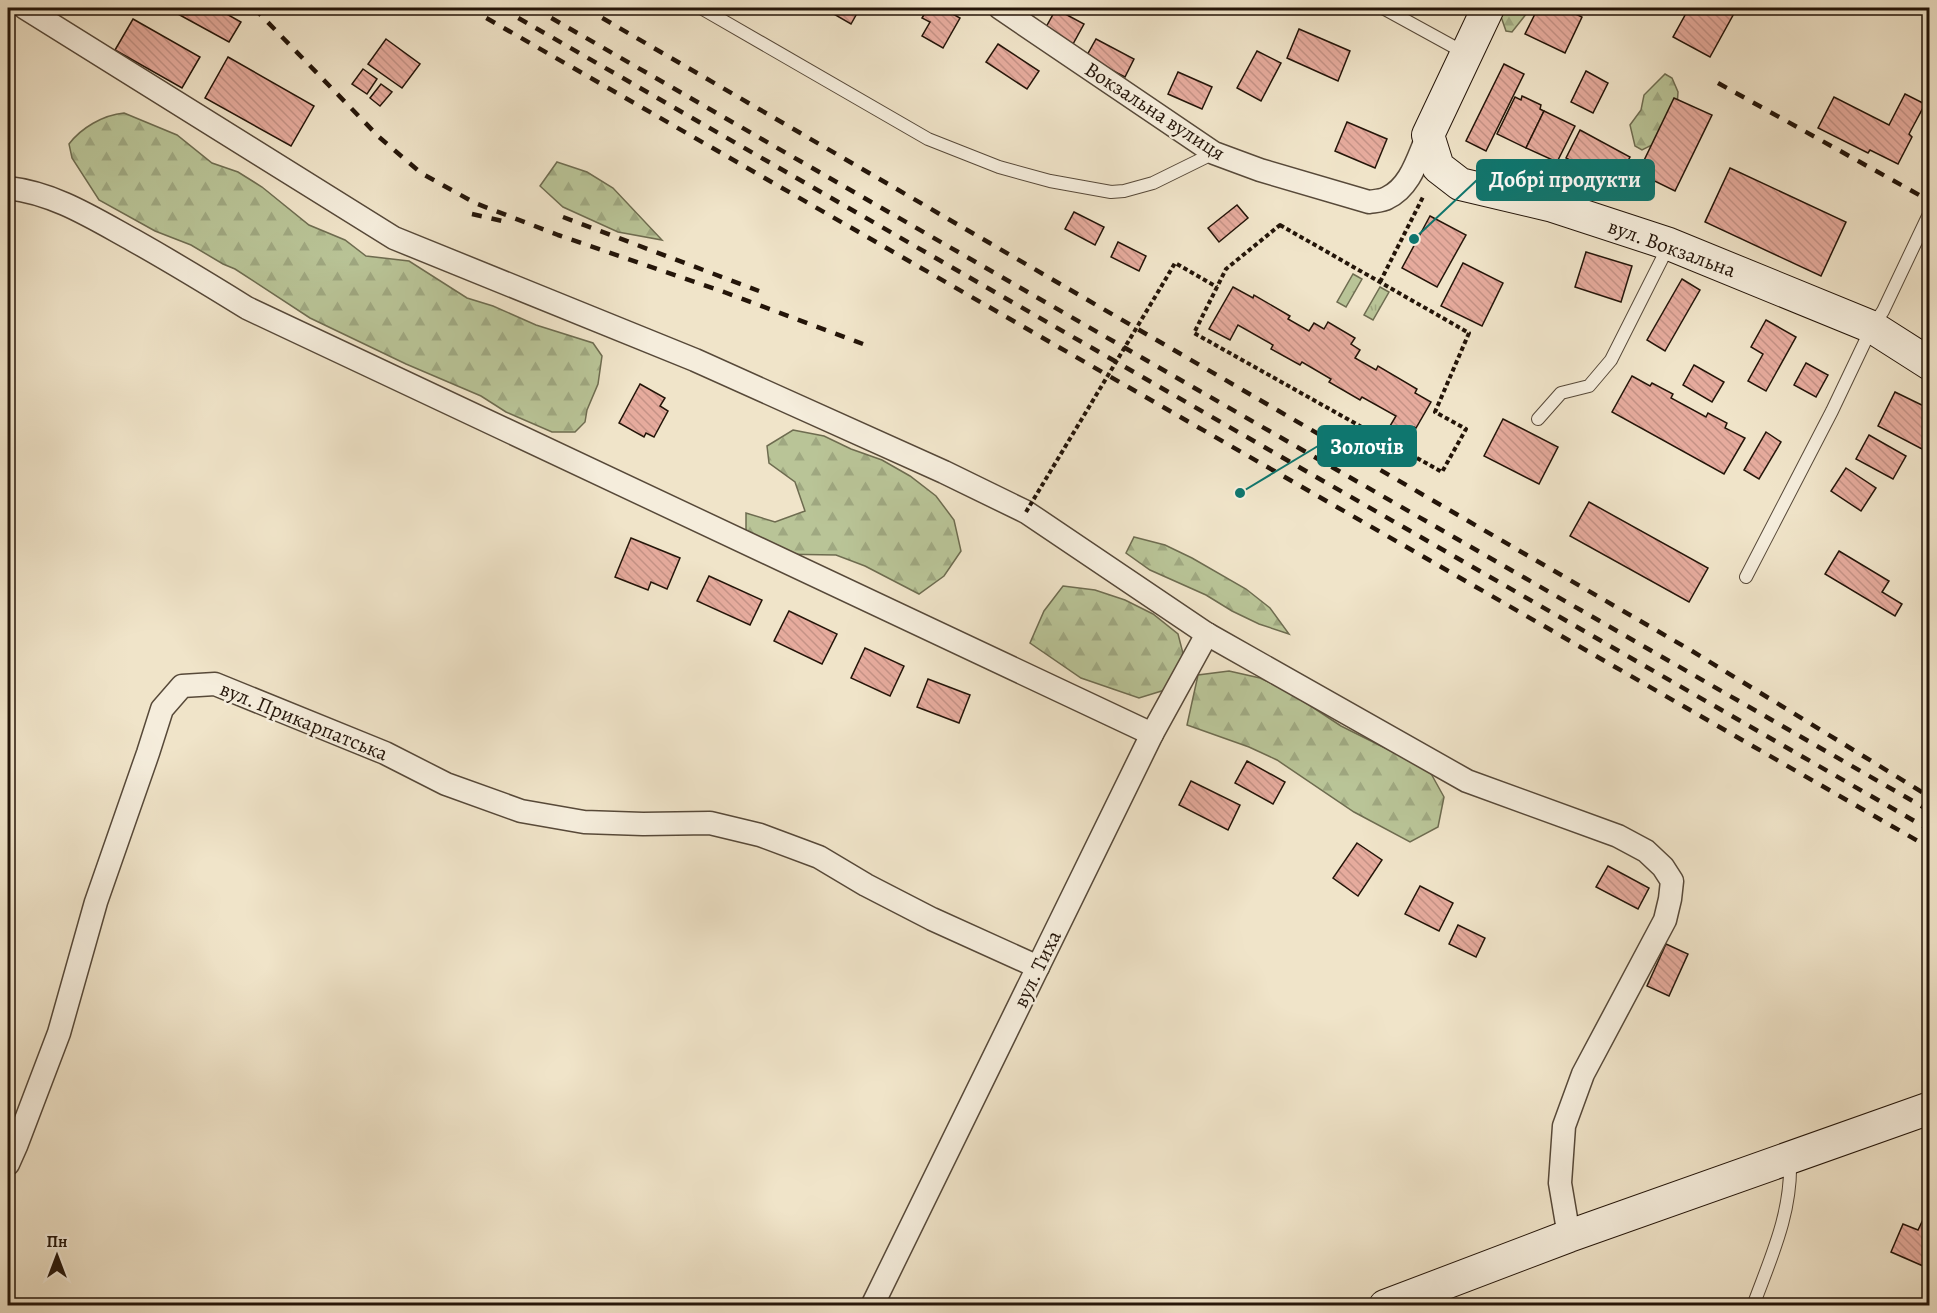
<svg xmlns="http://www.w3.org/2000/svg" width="1937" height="1313" viewBox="0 0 1937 1313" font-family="Alegreya,serif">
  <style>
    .grass { fill: url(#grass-tufts); stroke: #6e6c50; stroke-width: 1.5 }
    .forest { fill: url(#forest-firs); stroke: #6e6c50; stroke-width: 1.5 }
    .building { fill: url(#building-back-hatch); stroke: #241509; stroke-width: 1.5 }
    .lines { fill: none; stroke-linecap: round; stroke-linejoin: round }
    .lane-casing { stroke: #574939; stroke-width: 14 }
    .street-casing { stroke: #574939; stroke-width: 25 }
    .secondary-casing { stroke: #241509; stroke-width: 34 }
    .path { stroke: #241509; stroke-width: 4; stroke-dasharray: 4.5 3; stroke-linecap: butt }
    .lane { stroke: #f5eddc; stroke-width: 12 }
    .street { stroke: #f5eddc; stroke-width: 22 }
    .secondary { stroke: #f5eddc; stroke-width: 32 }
    .rail { stroke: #241509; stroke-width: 4.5; stroke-dasharray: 10 10; stroke-linecap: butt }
    .path-bridge { stroke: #241509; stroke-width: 4; stroke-dasharray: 4.5 3; stroke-linecap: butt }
    .labels { text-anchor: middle; stroke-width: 5; stroke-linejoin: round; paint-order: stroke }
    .street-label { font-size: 21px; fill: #241509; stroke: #f5eddc }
    .leader { fill: none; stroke: #0f766e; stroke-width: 2 }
    .callout-dot { fill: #0f766e; stroke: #f5eddc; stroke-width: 2 }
    .callout { fill: #0f766e; stroke: #0f766e; stroke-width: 2 }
    .callout-label { font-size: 22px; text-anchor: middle; font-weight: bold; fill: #fff }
  </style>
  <defs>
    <pattern id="grass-tufts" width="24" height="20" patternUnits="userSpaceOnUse" patternTransform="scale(1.5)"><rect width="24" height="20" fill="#b9c497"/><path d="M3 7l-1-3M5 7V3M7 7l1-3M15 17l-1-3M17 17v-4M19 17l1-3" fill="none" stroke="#9fa881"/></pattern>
    <pattern id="forest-firs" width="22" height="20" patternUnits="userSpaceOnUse" patternTransform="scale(1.5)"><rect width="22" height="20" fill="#b9c497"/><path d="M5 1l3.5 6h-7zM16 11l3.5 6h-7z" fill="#9fa881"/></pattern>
    <pattern id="building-back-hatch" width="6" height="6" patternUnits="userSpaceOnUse" patternTransform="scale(1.5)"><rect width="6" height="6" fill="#e6ab9d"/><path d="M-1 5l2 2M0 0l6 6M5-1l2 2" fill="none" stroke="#c59286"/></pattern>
  </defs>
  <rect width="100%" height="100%" fill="#f0e4c9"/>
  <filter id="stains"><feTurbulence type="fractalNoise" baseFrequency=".00333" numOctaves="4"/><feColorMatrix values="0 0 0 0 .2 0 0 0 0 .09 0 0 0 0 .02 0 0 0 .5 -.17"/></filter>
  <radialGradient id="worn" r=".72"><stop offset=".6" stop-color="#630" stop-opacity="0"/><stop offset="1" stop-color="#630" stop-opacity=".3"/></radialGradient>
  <g class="grass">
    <path d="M1353,274L1362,279L1346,307L1337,302Z"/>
    <path d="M1380,287L1389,292L1373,320L1364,315Z"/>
  </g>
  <g class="forest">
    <path d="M1498,8H1531L1512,32L1506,31Z"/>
    <path d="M1665,74L1672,78L1678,92L1677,108L1658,142L1642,150L1635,146L1630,125L1641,110L1644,95Z"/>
    <path d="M124,113L177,135L212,163L238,172L262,187L309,225L345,240L366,256L409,261L467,298L493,306L536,325L593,343L602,356L598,384L587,410L585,422L575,432H552L506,412L481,396L406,364L310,318L235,269L223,264L191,245L155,231L99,200L72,158L69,144C81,128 103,115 124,113Z"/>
    <path d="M557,162L587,172L613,188L662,240L618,232L563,207L540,186Z"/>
    <path d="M793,430L824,436L851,449L882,460L910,476L936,496L954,520L961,551L944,576L919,594L865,566L836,555L775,554L746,543V513L775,522L805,511L795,482L769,463L767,446Z"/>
    <path d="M1134,537L1165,545L1192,558L1246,589L1270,608L1289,634L1259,624L1232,611L1206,595L1150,570L1126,553Z"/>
    <path d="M1063,586L1095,590L1125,600L1153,614L1178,634L1186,665L1168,689L1139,698L1081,678L1030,643L1044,611Z"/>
    <path d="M1229,671L1260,678L1288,691L1341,726L1429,770L1444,797L1438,827L1410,842L1354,812L1277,760L1249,747L1187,725L1198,675Z"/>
  </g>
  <g class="building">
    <path d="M167,8H216L241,22L229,42Z"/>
    <path d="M835,8H860L851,24L832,13Z"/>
    <path d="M928,8H942L960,18L943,48L922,36L930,22L922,18Z"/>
    <path d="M1538,8H1563L1582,17L1565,53L1525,34Z"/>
    <path d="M1689,8H1737L1710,57L1673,37Z"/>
    <path d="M1056,9L1084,24L1073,44L1045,29Z"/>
    <path d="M133,19L200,57L182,88L115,50Z"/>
    <path d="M1299,29L1350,51L1338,81L1287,58Z"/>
    <path d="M386,39L420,64L402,88L368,64Z"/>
    <path d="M1096,39L1134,59L1125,77L1086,57Z"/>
    <path d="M998,44L1039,71L1027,89L986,62Z"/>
    <path d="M1257,51L1281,63L1261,101L1237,88Z"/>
    <path d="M228,57L314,106L291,146L205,98Z"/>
    <path d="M1504,64L1524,74L1486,151L1466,141Z"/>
    <path d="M363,69L377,79L367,94L352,84Z"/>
    <path d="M1586,71L1608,83L1593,113L1571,102Z"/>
    <path d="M1178,72L1212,87L1202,109L1168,94Z"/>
    <path d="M381,84L392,92L380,106L370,98Z"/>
    <path d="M1905,94L1925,104L1909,134L1912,137L1898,164L1870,150L1868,153L1818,128L1834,97L1889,125Z"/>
    <path d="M1522,96L1541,105L1540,109L1544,111L1526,148L1497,134L1515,97L1521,100Z"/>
    <path d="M1674,98L1712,115L1675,191L1638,173Z"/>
    <path d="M1544,111L1575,126L1557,162L1526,148Z"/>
    <path d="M1347,122L1387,139L1375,168L1335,151Z"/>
    <path d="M1580,130L1630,157L1615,184L1566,158Z"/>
    <path d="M1730,168L1846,222L1821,276L1705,222Z"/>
    <path d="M1237,205L1248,218L1219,242L1208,228Z"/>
    <path d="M1074,212L1104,227L1095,245L1065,229Z"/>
    <path d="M1430,216L1466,235L1437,287L1402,268Z"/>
    <path d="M1118,242L1146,256L1139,271L1111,257Z"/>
    <path d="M1586,252L1632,266L1621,302L1575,287Z"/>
    <path d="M1463,263L1503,283L1482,326L1441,306Z"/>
    <path d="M1682,279L1700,290L1665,351L1647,340Z"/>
    <path d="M1233,287L1253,298L1254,295L1290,316L1288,319L1309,331L1314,323L1324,329L1328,322L1355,338L1351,344L1360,350L1355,358L1376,370L1378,366L1417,389L1415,393L1431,402L1416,428L1414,427L1405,442L1387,431L1396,416L1362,397L1360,400L1329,382L1331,379L1302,362L1300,365L1271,349L1273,345L1238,325L1230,340L1209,329Z"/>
    <path d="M1766,320L1796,337L1766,391L1748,381L1763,354L1751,347Z"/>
    <path d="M1806,363L1828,375L1816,397L1794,385Z"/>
    <path d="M1694,365L1724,382L1712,402L1683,385Z"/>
    <path d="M1632,376L1650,386L1652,383L1673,394L1671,398L1706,417L1708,413L1727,423L1725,428L1745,438L1724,474L1612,412Z"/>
    <path d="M640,384L665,398L660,406L668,411L654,437L646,433L644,437L619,423Z"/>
    <path d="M1895,392L1930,409V434L1922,449L1878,426Z"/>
    <path d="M1503,419L1558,447L1539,484L1484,456Z"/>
    <path d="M1766,432L1781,442L1759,479L1744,470Z"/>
    <path d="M1869,435L1906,456L1893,479L1856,459Z"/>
    <path d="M1846,468L1876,488L1861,511L1831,491Z"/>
    <path d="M1589,502L1708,568L1689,602L1570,536Z"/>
    <path d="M631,538L680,558L667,589L651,582L648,590L615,577Z"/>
    <path d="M1839,551L1889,581L1882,592L1902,604L1895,616L1825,574Z"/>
    <path d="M709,576L762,600L750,625L697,601Z"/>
    <path d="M789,611L837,634L822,664L774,641Z"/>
    <path d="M865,648L904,666L890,696L851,678Z"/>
    <path d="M928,679L970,695L959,723L917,707Z"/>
    <path d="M1247,761L1285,782L1273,804L1235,783Z"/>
    <path d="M1191,781L1240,805L1228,830L1179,805Z"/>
    <path d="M1357,843L1382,860L1358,896L1333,878Z"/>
    <path d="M1608,866L1649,888L1638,909L1596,887Z"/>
    <path d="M1420,886L1453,903L1439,931L1405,914Z"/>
    <path d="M1458,925L1485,938L1476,957L1449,944Z"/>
    <path d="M1666,944L1688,954L1669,996L1647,986Z"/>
    <path d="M1930,1205V1269L1891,1252L1903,1224L1918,1230Z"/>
  </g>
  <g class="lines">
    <defs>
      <g id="lane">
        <path d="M701,8L928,139L999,167L1050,181L1111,192L1124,191L1153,183L1214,153"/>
        <path d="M1383,8L1465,53"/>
        <path d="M1538,419L1561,393L1589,386L1611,360L1669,245"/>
        <path d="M1746,577L1832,411L1872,327L1883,311L1930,212"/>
        <path d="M1753,1306C1771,1257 1792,1213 1790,1160"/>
      </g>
      <g id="street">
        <path d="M25,8L394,238L695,360L944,472L1026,512L1207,634L1467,781L1618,836L1646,851L1663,867L1672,881L1670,899L1665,920L1583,1074L1564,1126L1560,1183L1569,1236"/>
        <path d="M1000,8L1214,153L1260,170L1369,202C1374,201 1382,201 1387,198C1411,187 1418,157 1428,135"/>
        <path d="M8,188C54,193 93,218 133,240C172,262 210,285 247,308L1152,734"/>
        <path d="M8,1164L16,1146L59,1033L96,902L148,753L162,709L182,686L215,684L385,753L446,784L521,811L584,822L643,824L710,823L760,835L819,857L866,885L932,919L1038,967"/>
        <path d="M872,1306L1152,734L1207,634"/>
      </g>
      <g id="secondary">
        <path d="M1488,8L1428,135L1438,167L1460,184L1553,206L1669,244L1872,327L1930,364"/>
        <path d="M1385,1306L1569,1236L1930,1108"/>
      </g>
    </defs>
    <use href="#lane" class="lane-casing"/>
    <use href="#street" class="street-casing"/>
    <use href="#secondary" class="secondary-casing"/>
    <g class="path">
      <path d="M1280,225L1469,333L1435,412L1466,429L1442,472L1194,333L1226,269Z"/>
      <path d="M1380,282L1423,197"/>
      <path d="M1161,287L1175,263L1217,287"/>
    </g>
    <use href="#lane" class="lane"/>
    <use href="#street" class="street"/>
    <use href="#secondary" class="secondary"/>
    <g class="rail">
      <path d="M254,8L379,137L421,173L475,203L558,235L724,292L863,344"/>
      <path d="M469,8L1930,848"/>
      <path d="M501,8L1930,830"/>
      <path d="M534,8L1930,811"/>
      <path d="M585,8L1692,651L1930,797"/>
      <path d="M1718,83L1930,201"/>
      <path d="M472,214L507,222"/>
      <path d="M563,217L759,291"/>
    </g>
    <path class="path-bridge" d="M1026,512L1161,287"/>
  </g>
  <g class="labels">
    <g class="street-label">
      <text transform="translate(1155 111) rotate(33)" y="7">Вокзальна вулиця</text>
      <text transform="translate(1672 248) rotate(20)" y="7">вул. Вокзальна</text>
      <text transform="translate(304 721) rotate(22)" y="7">вул. Прикарпатська</text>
      <text transform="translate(1037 969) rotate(-64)" y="7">вул. Тиха</text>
    </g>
  </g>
  <path class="leader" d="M1414 239L1477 180M1240 493L1318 446"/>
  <g class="callout-dot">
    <circle cx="1414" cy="239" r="6"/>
    <circle cx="1240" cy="493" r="6"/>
  </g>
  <g class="callout">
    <rect x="1477" y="160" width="177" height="40" rx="6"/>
    <rect x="1318" y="426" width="98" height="40" rx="6"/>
  </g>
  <g class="callout-label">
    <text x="1565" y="187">Добрі продукти</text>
    <text x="1367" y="454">Золочів</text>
  </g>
  <rect width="1937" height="1313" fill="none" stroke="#f0e4c9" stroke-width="30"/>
  <rect x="9" y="9" width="1919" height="1295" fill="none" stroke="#241509" stroke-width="3"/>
  <rect x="15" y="15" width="1907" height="1283" fill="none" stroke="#241509" stroke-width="1.5"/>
  <g transform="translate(57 1256)" stroke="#f5eddc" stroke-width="4.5" paint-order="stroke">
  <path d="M0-4.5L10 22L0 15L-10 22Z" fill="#241509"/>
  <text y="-9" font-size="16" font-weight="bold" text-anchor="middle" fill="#241509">Пн</text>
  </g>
  <rect width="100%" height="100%" filter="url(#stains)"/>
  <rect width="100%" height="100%" fill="url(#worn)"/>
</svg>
